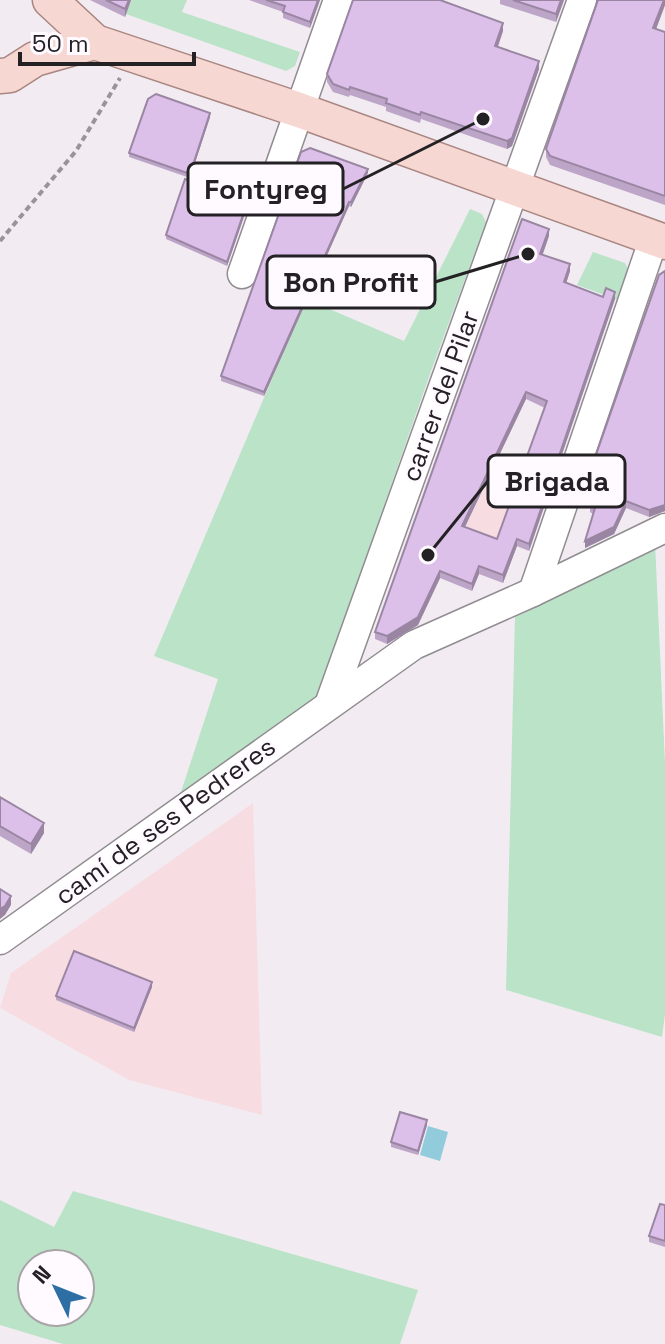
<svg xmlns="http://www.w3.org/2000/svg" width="665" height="1344" viewBox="0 0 665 1344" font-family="'Space Grotesk',sans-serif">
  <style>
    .industrial { fill: #f7dde2 }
    .green { fill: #bae3c8; fill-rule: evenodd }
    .water { fill: #91cbdc }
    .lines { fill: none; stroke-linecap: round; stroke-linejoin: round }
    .minor-casing { stroke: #918c91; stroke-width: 31 }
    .major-casing { stroke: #a98681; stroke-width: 37 }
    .path { stroke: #999499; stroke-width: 4; stroke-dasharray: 6 4; stroke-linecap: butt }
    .minor { stroke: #fff; stroke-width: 28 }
    .major { stroke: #f7d7d2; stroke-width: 34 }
    .wall { fill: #bda5c8; fill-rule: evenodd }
    .shaded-wall { fill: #9a86a3 }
    .building { fill: #dcc0e9; stroke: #9a86a3; stroke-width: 2; fill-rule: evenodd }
    .labels { text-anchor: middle; stroke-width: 6; stroke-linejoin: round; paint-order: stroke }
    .street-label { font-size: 26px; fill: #232123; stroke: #fffaff }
    .leader { fill: none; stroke: #232123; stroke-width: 3 }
    .callout-dot { fill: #232123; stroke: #fffaff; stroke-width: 3 }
    .callout { fill: #fffaff; stroke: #232123; stroke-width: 3 }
    .callout-label { font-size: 28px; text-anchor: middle; font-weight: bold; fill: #232123 }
  </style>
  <rect width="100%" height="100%" fill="#f2ecf2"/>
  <g class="industrial">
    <path d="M497,461L553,482L529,551L465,528Z"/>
    <path d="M253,803L262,1115L129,1080L0,1008L11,973Z"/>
  </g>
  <g class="green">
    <path d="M131,0H187L182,12L300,52L295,66L286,71L126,14Z"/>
    <path d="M470,209L482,214L486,222L431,371L312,712L176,807L218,679L154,656L306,299L404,341Z"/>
    <path d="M593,252L625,263L629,271L618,300L577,285Z"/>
    <path d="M655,543L665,763V1014L662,1037L506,990L515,615Z"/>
    <path d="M73,1191L418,1290L400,1344H63L0,1325V1200L54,1227ZM32,1264H80V1312H32Z"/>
  </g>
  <path class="water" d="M428,1126L448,1132L440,1161L420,1155Z"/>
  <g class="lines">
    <defs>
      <g id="minor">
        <path d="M242,274L338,0"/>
        <path d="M533,592L654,238"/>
        <path d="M330,702L582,0"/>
        <path d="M0,940L414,645L533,592L665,528"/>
      </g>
      <g id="major">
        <path d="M50,0L95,42L299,110L665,242"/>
        <path d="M0,76L10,75L35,59L95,42"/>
      </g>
    </defs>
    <use href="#minor" class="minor-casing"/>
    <use href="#major" class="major-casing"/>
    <path class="path" d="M0,241L76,151L120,78"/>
    <use href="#minor" class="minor"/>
    <use href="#major" class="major"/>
  </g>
  <g class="wall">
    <path d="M90,0H131L125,17Z"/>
    <path d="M249,0H320L310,28L283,18V12Z"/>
    <path d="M500,0H564L556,22L500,4Z"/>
    <path d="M665,5L656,29L665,32V205L550,165L546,157V149Z"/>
    <path d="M503,31L498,47L539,69L512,146L507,149L421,119L420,123L386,111V107L350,95L349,97L333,92L327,82V74Z"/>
    <path d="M210,117L190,178L129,157V153Z"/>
    <path d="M368,173L351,207L349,206L264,396L221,381V376Z"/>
    <path d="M248,205L227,266L166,239V235Z"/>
    <path d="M549,236L543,254L570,271L566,283L603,297L615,299L529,551L517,546L503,583L479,574L472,591L440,578L418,625L387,644L375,639V632ZM526,399L545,408L497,539L465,527Z"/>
    <path d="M665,271V511L649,517L626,508L614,534L585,548L593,514L590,512V506L598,479L591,476V469Z"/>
    <path d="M0,797L44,833L31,854L0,836Z"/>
    <path d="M152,987L134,1032L56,1000V996Z"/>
    <path d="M427,1125L418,1155L391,1147V1142Z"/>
    <path d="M665,1205V1247L649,1242V1236Z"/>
  </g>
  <g class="shaded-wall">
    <path d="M129,0H131L125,17V9Z"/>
    <path d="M318,0H320L310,28V22Z"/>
    <path d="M561,0H564L556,22V14Z"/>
    <path d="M664,0H665V5L653,37V28Z"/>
    <path d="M503,23V31L495,54V46Z"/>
    <path d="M539,61V69L512,146L507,149V141Z"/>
    <path d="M210,113V117L190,178V174Z"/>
    <path d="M368,169V173L351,207V202Z"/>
    <path d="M248,200V205L227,266V262Z"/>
    <path d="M349,202V206L264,396V392Z"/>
    <path d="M549,229V236L540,261V254Z"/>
    <path d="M570,264V271L564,290V282Z"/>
    <path d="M615,292V299L529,551V544Z"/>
    <path d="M526,392V399L462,533V526Z"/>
    <path d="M626,501V508L614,534L585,548V541Z"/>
    <path d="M665,505V511L649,517V510Z"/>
    <path d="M517,539V546L503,583V575Z"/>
    <path d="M479,566V574L472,591V584Z"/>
    <path d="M440,571V578L418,625L387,644V636Z"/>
    <path d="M44,823V833L31,854V844Z"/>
    <path d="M11,896V905L5,915L0,919V909Z"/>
    <path d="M152,982V987L134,1032V1028Z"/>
    <path d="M427,1120V1125L418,1155V1151Z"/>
  </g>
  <g class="building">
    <path d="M106,0H129L125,9Z"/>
    <path d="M266,0H318L310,22L283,12L285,6Z"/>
    <path d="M353,0H440L503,23L495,46L539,61L512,138L507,141L421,112L420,115L386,103L387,99L350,87L349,90L333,84L327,74Z"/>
    <path d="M513,0H561L556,14Z"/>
    <path d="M598,0H664L653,28L665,32V196L550,156L546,149Z"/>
    <path d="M156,94L210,113L190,174L129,153L148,99Z"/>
    <path d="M310,148L368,169L351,202H349L264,392L221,376L301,152Z"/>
    <path d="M185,179L248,200L227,262L166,235Z"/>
    <path d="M522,219L549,229L540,254L570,264L564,282L603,297L606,288L615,292L529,544L517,539L503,575L479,566L472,584L440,571L418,617L387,636L375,632ZM526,392L547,401L497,539L462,526Z"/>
    <path d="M665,271V505L649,510L626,501L614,527L585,541L595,508L590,506L600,472L591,469L659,275Z"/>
    <path d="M0,797L44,823L31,844L0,826Z"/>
    <path d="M0,889L11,896L5,906L0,909Z"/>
    <path d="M74,951L152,982L134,1028L56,996Z"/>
    <path d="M400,1112L427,1120L418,1151L391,1142Z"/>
    <path d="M660,1204L665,1205V1241L649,1236Z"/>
  </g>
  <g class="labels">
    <g class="street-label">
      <text transform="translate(440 396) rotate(-70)" y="9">carrer del Pilar</text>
      <text transform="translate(165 821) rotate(-36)" y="9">camí de ses Pedreres</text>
    </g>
  </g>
  <path class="leader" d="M483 119L343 189M528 254L435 282M428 555L488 481"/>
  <g class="callout-dot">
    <circle cx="483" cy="119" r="8"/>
    <circle cx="528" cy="254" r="8"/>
    <circle cx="428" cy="555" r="8"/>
  </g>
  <g class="callout">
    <rect x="188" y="163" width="155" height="52" rx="8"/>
    <rect x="267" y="256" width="168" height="52" rx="8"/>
    <rect x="488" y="455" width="137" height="52" rx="8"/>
  </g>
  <g class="callout-label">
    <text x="266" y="199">Fontyreg</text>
    <text x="351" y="292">Bon Profit</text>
    <text x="557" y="491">Brigada</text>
  </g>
  <g transform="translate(56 1288) rotate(313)"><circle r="38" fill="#fffaff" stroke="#a7a3a7" stroke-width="2"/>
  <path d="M0-6L14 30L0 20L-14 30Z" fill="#2d6fa5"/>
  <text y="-12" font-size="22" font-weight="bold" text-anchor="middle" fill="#232123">N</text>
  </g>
  <path d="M20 52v12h174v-12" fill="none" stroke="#232123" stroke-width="4"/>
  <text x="32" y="52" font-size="24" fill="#232123" stroke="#fffaff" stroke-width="6" paint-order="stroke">50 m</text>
</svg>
